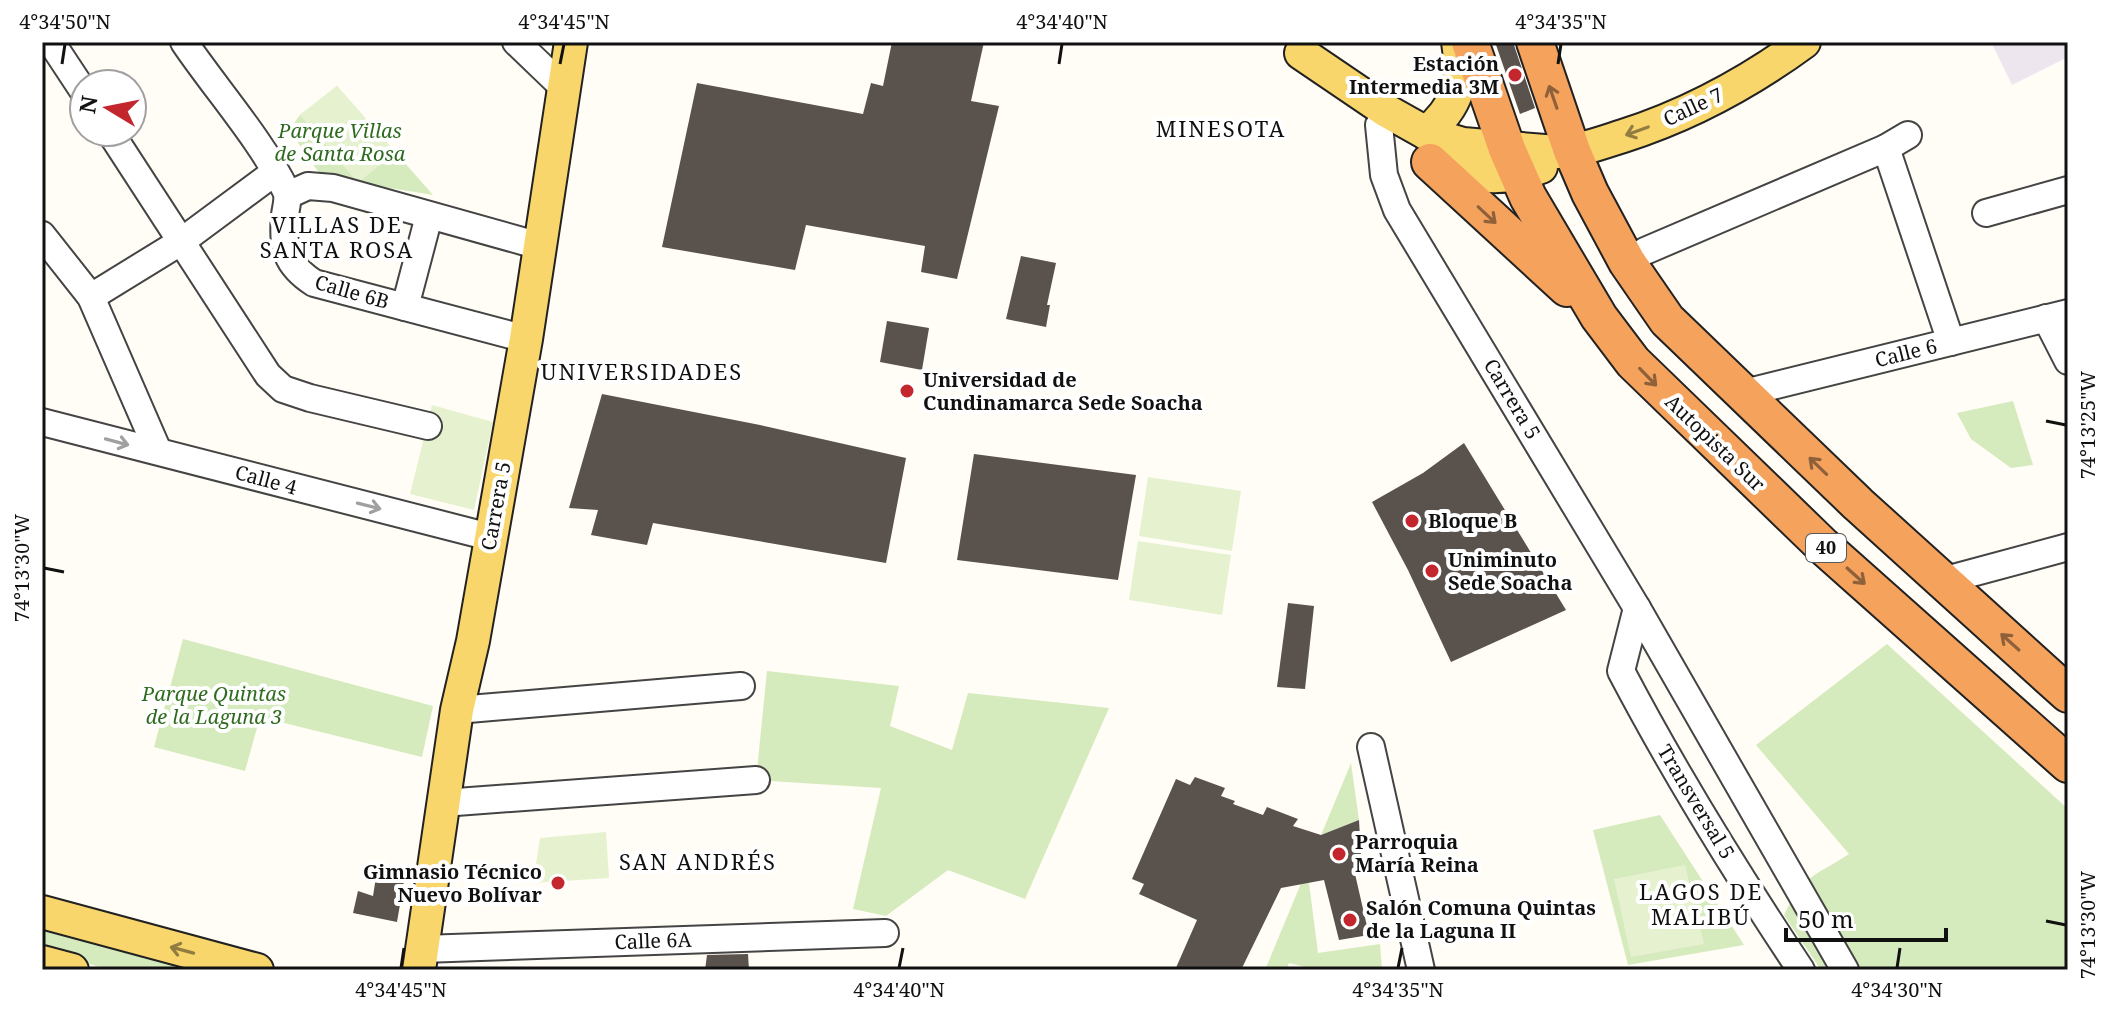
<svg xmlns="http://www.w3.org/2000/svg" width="2110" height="1012" viewBox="0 0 2110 1012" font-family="'Noto Serif',serif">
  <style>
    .industrial { fill: #eee6ef }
    .green { fill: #d5ebbd }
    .pitch { fill: #e6f2cf }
    .building { fill: #5a524d }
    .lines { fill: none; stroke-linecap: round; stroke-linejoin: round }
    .minor-casing { stroke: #444; stroke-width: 30 }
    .major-casing { stroke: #222; stroke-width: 36 }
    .highway-casing { stroke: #222; stroke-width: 40 }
    .minor { stroke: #fff; stroke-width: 26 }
    .major { stroke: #f9d66b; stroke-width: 32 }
    .highway { stroke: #f5a25d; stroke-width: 36 }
    .oneway { stroke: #8e613b }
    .oneway2 { stroke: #917d42 }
    .oneway3 { stroke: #a0a0a0 }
    .ticks { fill: none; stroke: #111; stroke-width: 3 }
    .poi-dot { fill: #c4262e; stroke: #fff; stroke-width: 3 }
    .labels { text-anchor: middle; stroke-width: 8; stroke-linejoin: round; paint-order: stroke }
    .shield { fill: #fff; stroke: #585858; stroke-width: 2 }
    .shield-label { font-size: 18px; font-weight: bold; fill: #111 }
    .poi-label { font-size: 20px; font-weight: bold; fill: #111; stroke: #fff; text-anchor: start }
    .street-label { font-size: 20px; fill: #111; stroke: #fff }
    .park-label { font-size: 20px; font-style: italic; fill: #2f6b1f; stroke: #fff }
    .neighbourhood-label { font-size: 22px; letter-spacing: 2px; fill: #111; stroke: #fff }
    .neatline { fill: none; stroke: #111; stroke-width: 3 }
    .ticks-label { font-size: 20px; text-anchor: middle; fill: #111 }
  </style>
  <rect width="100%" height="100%" fill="#fffdf5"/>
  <path class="industrial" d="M1991,42H2068V57L2012,85Z"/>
  <g class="green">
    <path d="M337,86L433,195L322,177L289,130L300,115Z"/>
    <path d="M2013,401L2033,465L2011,468L1971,439L1957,413Z"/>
    <path d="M183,639L433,706L422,757L260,717L245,771L154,747Z"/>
    <path d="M1887,644L2068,809V970H1821L1784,915C1804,874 1814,877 1849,854L1756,745Z"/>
    <path d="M767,671L899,686L890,726L952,750L968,693L1109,708L1025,899L948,870L886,916L853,909L881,788L756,780Z"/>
    <path d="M1351,763L1359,820L1322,835L1309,883L1318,953L1380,944L1382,970H1317L1289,963L1286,970H1265Z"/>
    <path d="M1660,815L1744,945L1628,965L1593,830Z"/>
    <path d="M42,929L201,970H111L42,951Z"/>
  </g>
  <g class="pitch">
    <path d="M337,86L395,152L358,183L300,115Z"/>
    <path d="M432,405L493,422L474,510L410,494Z"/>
    <path d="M1148,477L1241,491L1232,551L1139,536Z"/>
    <path d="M1138,541L1231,555L1222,615L1129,600Z"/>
    <path d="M606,832L609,878L533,883L540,838Z"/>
    <path d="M1685,865L1704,944L1631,957L1614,879Z"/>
  </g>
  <g class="building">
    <path d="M892,42H984L971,101L999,106L957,279L921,272L925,246L806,225L795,270L662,247L697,83L863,114L871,83L883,86Z"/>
    <path d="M1495,42H1513L1535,108L1520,114Z"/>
    <path d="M1021,256L1056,263L1047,305H1050L1046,327L1006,319Z"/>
    <path d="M887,321L929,328L922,370L880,362Z"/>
    <path d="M602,394L760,425L906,458L886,563L653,523L647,545L591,535L598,510L569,508Z"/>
    <path d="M1464,443L1566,610L1451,662L1408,570L1372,502L1423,473Z"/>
    <path d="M974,454L1136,475L1118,580L957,560Z"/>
    <path d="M1288,603L1314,606L1305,689L1277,687Z"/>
    <path d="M1195,777L1225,788L1221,796L1235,801L1233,804L1263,815L1267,807L1298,819L1293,826L1321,835L1359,820L1362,873L1355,874L1369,935L1339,940L1324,880L1281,888L1241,970H1175L1197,920L1139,894L1144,884L1132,879L1176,779L1190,785Z"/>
    <path d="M376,877L404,881L397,922L353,913L358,891L373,896Z"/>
    <path d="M748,954L749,970H705L707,955Z"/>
  </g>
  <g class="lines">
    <defs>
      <g id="minor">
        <path d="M51,42L84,92"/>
        <path d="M184,42C215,88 263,142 286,191C289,198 286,207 285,215C282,248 286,265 314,283L526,339"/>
        <path d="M516,42L564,88"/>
        <path d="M1379,125L1384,175L1397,210L1637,608L1621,671C1675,774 1737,874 1801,970"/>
        <path d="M110,132L268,375L283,389L310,398L428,426"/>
        <path d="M1886,148L1951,342"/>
        <path d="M288,195L308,186L333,188L540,246"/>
        <path d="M1986,213L2068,190"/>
        <path d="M42,235L91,297L158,451"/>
        <path d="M1627,262L1645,251L1886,148L1908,135"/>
        <path d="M91,297L182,241L275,172"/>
        <path d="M405,307L429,216"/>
        <path d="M2046,318L2068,361"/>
        <path d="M1744,393L2068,313"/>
        <path d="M42,422L490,537"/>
        <path d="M1942,581L2068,547"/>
        <path d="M1637,608L1845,970"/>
        <path d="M457,710L741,686"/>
        <path d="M1371,747L1421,970"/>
        <path d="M443,803L756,780"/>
        <path d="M422,949L885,933"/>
      </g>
      <g id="major">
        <path d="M1301,53L1385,110L1426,133L1463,144L1557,152C1580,151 1601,143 1623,136C1689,115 1748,83 1804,42"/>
        <path d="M1426,133C1457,107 1465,82 1458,42"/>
        <path d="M1431,163C1467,177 1505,182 1541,167"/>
        <path d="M42,912L257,970"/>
        <path d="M42,962L72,970"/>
        <path d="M419,970L457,710L473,641L526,339L571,42"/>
      </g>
      <g id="highway">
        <path d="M1470,42L1507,149L1528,197L1599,317L1633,362L1823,546L2068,764"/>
        <path d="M1535,42L1572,151L1590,193L1627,262L1667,320L1858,504L2068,694"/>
        <path d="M1430,162L1567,288"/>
      </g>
    </defs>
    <use href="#minor" class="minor-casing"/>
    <use href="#major" class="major-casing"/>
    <use href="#highway" class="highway-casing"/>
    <use href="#minor" class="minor"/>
    <use href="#major" class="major"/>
    <use href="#highway" class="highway"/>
  </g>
  <defs><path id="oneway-shaft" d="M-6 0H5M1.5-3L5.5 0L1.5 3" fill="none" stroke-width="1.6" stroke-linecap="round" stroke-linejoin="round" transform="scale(2)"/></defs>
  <g class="oneway">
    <use href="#oneway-shaft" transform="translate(1553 97) rotate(-109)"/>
    <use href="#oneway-shaft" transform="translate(1487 215) rotate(43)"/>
    <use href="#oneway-shaft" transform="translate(1648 377) rotate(46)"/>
    <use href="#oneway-shaft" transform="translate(1818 466) rotate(-136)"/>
    <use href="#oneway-shaft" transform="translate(1856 576) rotate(42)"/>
    <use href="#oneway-shaft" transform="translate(2010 642) rotate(-138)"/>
  </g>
  <g class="oneway2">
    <use href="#oneway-shaft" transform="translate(1637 131) rotate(160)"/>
    <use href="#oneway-shaft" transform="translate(182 950) rotate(-165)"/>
  </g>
  <g class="oneway3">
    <use href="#oneway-shaft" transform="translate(117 442) rotate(15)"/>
    <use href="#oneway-shaft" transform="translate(369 506) rotate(14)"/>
  </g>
  <path class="ticks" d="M62,64L65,44M560,64L564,44M1059,64L1062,44M1558,64L1561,44M2046,421L2066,425M44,568L64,572M2046,921L2066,925M401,968L404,948M899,968L903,948M1398,968L1402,948M1897,968L1900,948"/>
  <g class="poi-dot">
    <circle cx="1515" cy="75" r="8"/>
    <circle cx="907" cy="391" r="8"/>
    <circle cx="1412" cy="521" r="8"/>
    <circle cx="1432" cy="571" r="8"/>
    <circle cx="1339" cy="854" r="8"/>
    <circle cx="558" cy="883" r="8"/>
    <circle cx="1350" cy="920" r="8"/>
  </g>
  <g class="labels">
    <rect class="shield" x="1806" y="534" width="40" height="28" rx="6"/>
    <g class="shield-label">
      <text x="1826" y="554">40</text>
    </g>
    <g class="poi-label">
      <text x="1499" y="71" text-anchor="end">Estación<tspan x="1499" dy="23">Intermedia 3M</tspan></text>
      <text x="923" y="387">Universidad de<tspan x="923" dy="23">Cundinamarca Sede Soacha</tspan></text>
      <text x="1428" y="528">Bloque B</text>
      <text x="1448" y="567">Uniminuto<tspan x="1448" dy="23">Sede Soacha</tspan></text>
      <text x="1355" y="849">Parroquia<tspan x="1355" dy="23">María Reina</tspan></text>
      <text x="542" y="879" text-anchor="end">Gimnasio Técnico<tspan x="542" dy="23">Nuevo Bolívar</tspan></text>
      <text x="1366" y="915">Salón Comuna Quintas<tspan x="1366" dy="23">de la Laguna II</tspan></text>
    </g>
    <g class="street-label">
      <text transform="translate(1693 107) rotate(-25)" y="7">Calle 7</text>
      <text transform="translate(352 292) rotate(16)" y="7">Calle 6B</text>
      <text transform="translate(1906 353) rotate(-14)" y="7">Calle 6</text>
      <text transform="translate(1512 399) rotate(59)" y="7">Carrera 5</text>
      <text transform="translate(1715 443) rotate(44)" y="7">Autopista Sur</text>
      <text transform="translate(266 480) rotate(15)" y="7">Calle 4</text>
      <text transform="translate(496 506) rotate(-80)" y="7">Carrera 5</text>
      <text transform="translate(1696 802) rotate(59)" y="7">Transversal 5</text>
      <text transform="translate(653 941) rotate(-2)" y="7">Calle 6A</text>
    </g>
    <g class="park-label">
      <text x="340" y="138">Parque Villas<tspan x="340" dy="23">de Santa Rosa</tspan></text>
      <text x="214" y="701">Parque Quintas<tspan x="214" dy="23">de la Laguna 3</tspan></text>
    </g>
    <g class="neighbourhood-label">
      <text x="1221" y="137">MINESOTA</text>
      <text x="337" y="233">VILLAS DE<tspan x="337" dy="25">SANTA ROSA</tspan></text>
      <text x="642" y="380">UNIVERSIDADES</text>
      <text x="698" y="870">SAN ANDRÉS</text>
      <text x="1701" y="900">LAGOS DE<tspan x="1701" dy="25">MALIBÚ</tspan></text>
    </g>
  </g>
  <rect width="2110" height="1012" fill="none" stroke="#ffffff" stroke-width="88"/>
  <g transform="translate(108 108) rotate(280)"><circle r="38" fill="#ffffff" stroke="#a0a0a0" stroke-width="2"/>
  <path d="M0-6L14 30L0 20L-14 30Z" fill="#c4262e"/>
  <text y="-12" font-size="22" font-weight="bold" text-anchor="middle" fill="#111111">N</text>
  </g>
  <path d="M1786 928v12h160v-12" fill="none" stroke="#111111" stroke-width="4"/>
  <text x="1798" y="928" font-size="24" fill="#111111" stroke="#ffffff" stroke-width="6" paint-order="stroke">50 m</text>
  <rect x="44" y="44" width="2022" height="924" class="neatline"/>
  <g class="ticks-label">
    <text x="65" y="29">4°34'50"N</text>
    <text x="564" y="29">4°34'45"N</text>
    <text x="1062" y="29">4°34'40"N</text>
    <text x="1561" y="29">4°34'35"N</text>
    <text transform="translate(2088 425) rotate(-90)" y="7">74°13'25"W</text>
    <text transform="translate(22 568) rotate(-90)" y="7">74°13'30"W</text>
    <text transform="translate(2088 925) rotate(-90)" y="7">74°13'30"W</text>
    <text x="401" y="997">4°34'45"N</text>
    <text x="899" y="997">4°34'40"N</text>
    <text x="1398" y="997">4°34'35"N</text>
    <text x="1897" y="997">4°34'30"N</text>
  </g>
</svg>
